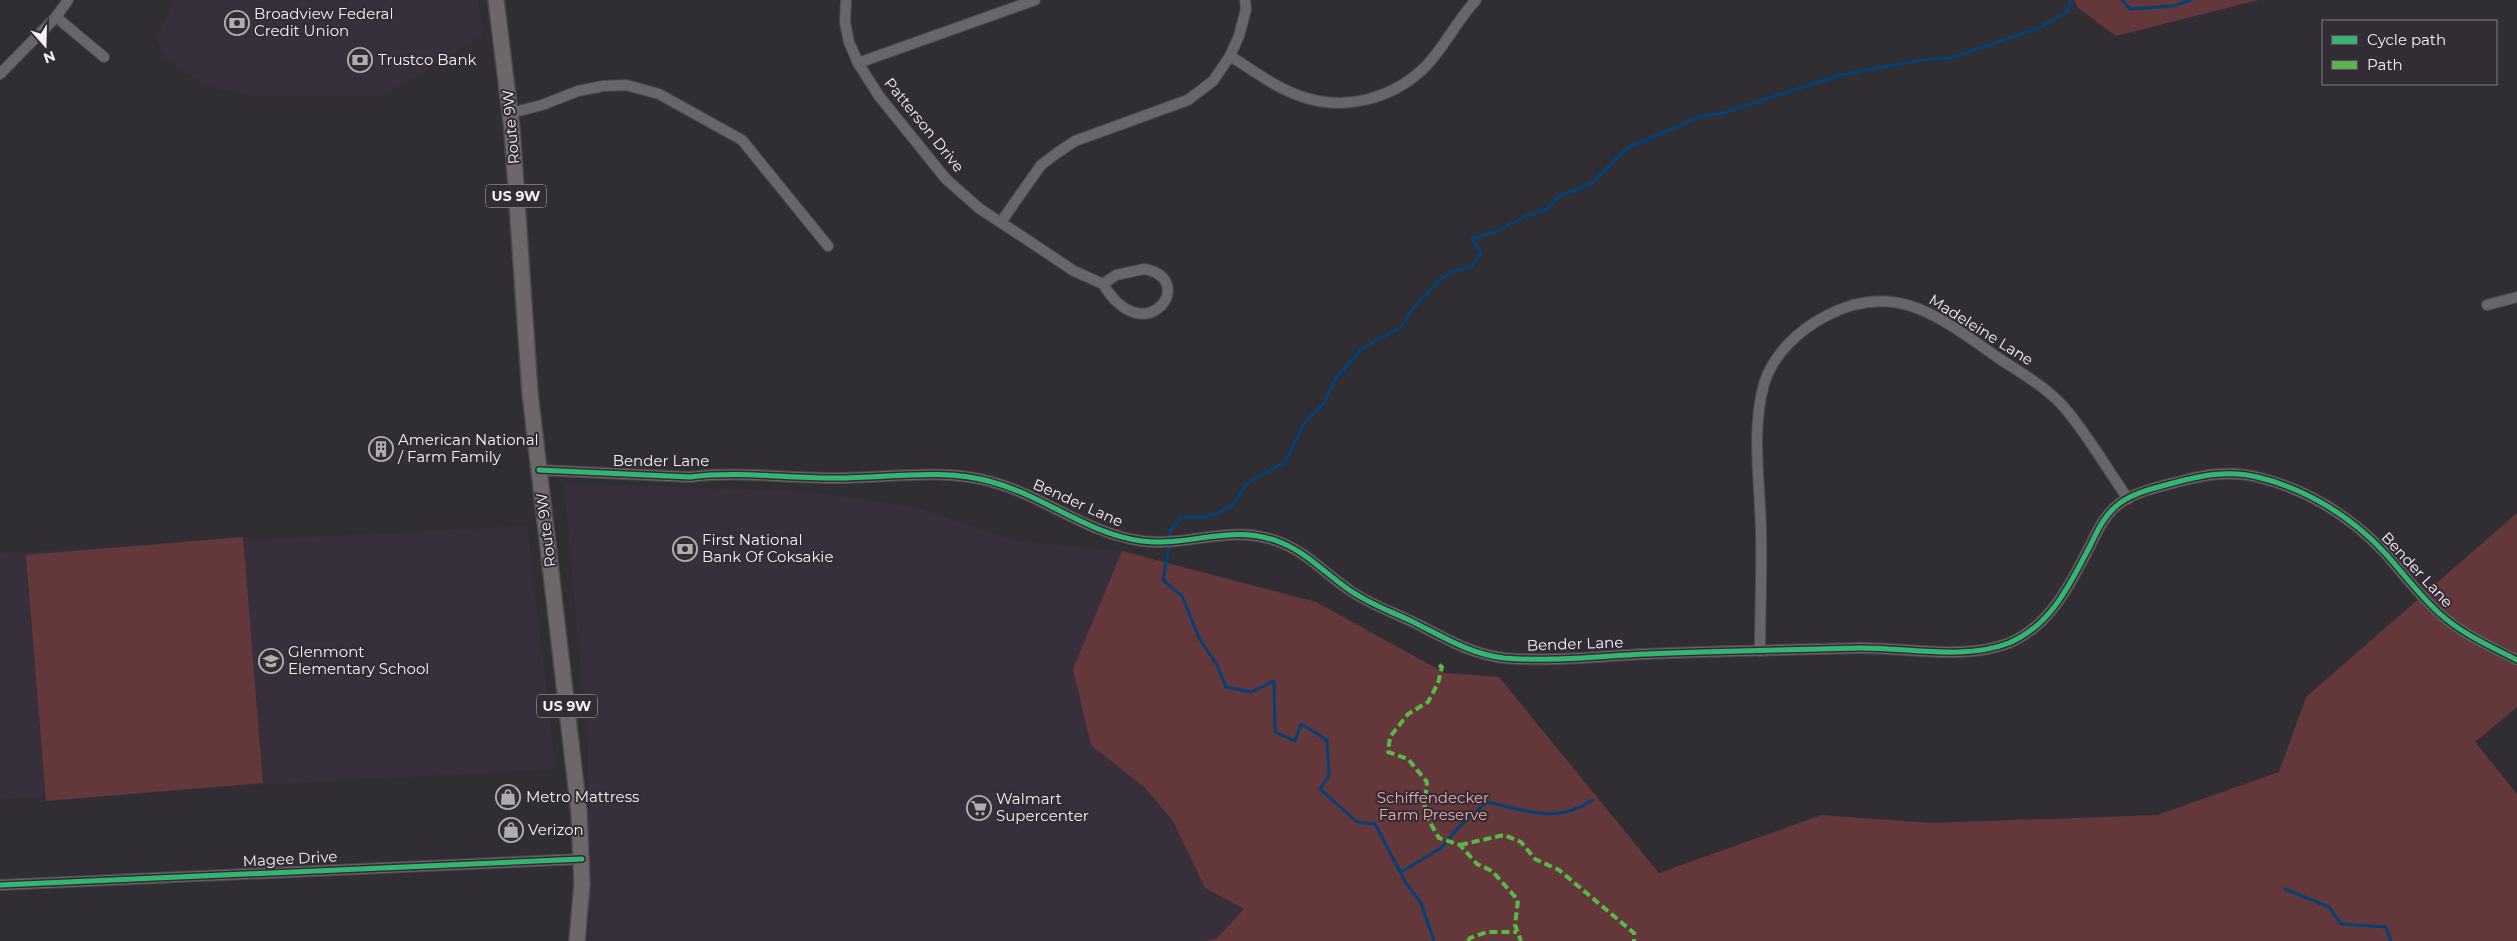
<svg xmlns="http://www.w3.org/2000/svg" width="2517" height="941" viewBox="0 0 2517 941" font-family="Montserrat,sans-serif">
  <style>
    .built { fill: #382f3d }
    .green { fill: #64373a }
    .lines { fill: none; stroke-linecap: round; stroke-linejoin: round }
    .stream { stroke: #044176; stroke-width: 3 }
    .street-casing { stroke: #4d4a4f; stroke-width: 12 }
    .primary-casing { stroke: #4d4a4f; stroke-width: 18 }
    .street { stroke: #68666a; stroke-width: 10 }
    .primary { stroke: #6d676c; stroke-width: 15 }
    .quiet { stroke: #58b947; stroke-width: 4; stroke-dasharray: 8 4; stroke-linecap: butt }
    .cycleway-casing { stroke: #322c35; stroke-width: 8 }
    .cycleway { stroke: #33b770; stroke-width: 5 }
    .labels { text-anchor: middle; stroke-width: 4; stroke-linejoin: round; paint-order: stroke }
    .shield { fill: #322c35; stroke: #bab5bc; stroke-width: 1 }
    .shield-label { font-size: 14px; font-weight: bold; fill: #f4f0f6 }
    .poi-label { font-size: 15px; fill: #f4f0f6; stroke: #322c35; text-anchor: start }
    .street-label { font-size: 15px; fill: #f4f0f6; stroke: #322c35 }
    .park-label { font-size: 15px; fill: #f1a8ab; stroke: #322c35 }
  </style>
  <rect width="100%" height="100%" fill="#312e33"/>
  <g class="built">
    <path d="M175,0H478L483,35L383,96H254L209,87L164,58L157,37Z"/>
    <path d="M564,483L813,492L919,508L1015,541L1122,551L1073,669L1091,744L1145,788L1173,821L1205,888L1245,910L1215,939L1205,941H590L588,750Z"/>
    <path d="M527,526L556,769L0,799V553Z"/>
  </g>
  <g class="green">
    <path d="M2074,0H2259L2116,36L2078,8Z"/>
    <path d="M2517,513V707L2475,742L2517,794V941H1205L1216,939L1244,909L1205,888L1173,821L1145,788L1091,745L1073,669L1122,551L1316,602L1445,673L1499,677L1659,873L1821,815L1932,823L2157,815L2279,772L2306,697Z"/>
    <path d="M243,537L263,783L46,801L26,555Z"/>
  </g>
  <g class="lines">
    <g class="stream">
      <path d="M2122,0L2130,9L2173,6L2191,0"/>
      <path d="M1170,536V530L1182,517H1208L1233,505L1246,484L1285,462L1305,422L1324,403L1336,378L1362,348L1400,328L1416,305L1442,278L1454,271L1472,266L1481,253L1472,238L1495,232L1524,217L1547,209L1559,196L1591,184L1627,148L1702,116L1723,113L1840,75L1922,60L1950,58L2036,29L2066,13L2072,0"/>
      <path d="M1169,547L1163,580L1182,596L1199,638L1217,665L1226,687L1251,692L1274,681L1275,732L1295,741L1301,724L1327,740L1329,776L1320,789L1357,822L1375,824L1406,883L1421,903L1434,941"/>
      <path d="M1401,872L1441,848L1459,827L1487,802C1526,810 1557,825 1592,800"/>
      <path d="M2285,889L2329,907L2341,924L2386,927L2391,941"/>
    </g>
    <defs>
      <g id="street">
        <path d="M846,0L845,23L849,42L858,63L879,96L946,179L980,209L1023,237L1074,271L1103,284"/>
        <path d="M56,17L104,57"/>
        <path d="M1230,56C1253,70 1277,89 1303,97C1345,111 1391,99 1423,69C1444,49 1456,21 1476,0"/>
        <path d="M858,63L1035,0"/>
        <path d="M0,74L56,17L68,0"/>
        <path d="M511,113L542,105L578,91L603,86L626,85L659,94L742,140L828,246"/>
        <path d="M1001,222L1041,165L1057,153L1075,141L1188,100L1213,81L1230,56L1239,36L1246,9L1245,0"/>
        <path d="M1144,269C1200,279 1145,354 1103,284L1116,275Z"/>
        <path d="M2487,305L2517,297"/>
        <path d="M539,470L690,477C737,471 784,478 831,478C884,479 941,467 992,482C1044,496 1088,534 1142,541C1192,547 1233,522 1282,543C1307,553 1326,574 1348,589C1367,603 1390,611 1411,621C1442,636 1469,654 1504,658C1552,662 1598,656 1646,654C1716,651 1787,650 1858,648C1907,647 1962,661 2009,643C2052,625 2071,582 2091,544C2098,529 2106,513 2120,503C2135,492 2158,487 2177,482C2203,475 2230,470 2257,477C2305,488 2352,517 2385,553C2403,573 2419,595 2439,613C2462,634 2490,646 2517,660"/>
        <path d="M1760,651C1760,611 1762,571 1761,530C1760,483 1751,430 1764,384C1773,354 1799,330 1826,316C1897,278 1943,320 2000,359C2024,375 2050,389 2068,412C2090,439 2108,470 2128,499"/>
        <path d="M0,885L582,859"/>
      </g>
      <path id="primary" d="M496,0L512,129L530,393L579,812L582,884L577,941"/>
    </defs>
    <use href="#street" class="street-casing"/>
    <use href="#primary" class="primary-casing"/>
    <use href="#street" class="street"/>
    <use href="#primary" class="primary"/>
    <g class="quiet">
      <path d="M1439,665L1442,667L1438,683L1428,702L1408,714L1390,737L1388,752L1408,759L1427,782L1424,812L1439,838L1460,845L1477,864L1492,871L1518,900L1515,925L1521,941"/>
      <path d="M1460,845L1504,835L1521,842L1535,859L1559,870L1634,933V941"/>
      <path d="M1468,941L1470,938L1487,932H1517"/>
    </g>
    <defs>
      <g id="cycleway">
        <path d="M539,470L690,477C737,471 784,478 831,478C884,479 941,467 992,482C1044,496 1088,534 1142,541C1192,547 1233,522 1282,543C1307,553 1326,574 1348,589C1367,603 1390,611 1411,621C1442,636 1469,654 1504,658C1552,662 1598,656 1646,654C1716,651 1787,650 1858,648C1907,647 1962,661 2009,643C2052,625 2071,582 2091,544C2098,529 2106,513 2120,503C2135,492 2158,487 2177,482C2203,475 2230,470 2257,477C2305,488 2352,517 2385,553C2403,573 2419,595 2439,613C2462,634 2490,646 2517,660"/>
        <path d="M0,885L582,859"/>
      </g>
    </defs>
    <use href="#cycleway" class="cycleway-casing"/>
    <use href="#cycleway" class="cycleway"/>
  </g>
  <defs>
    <symbol id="bank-ring" viewBox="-11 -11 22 22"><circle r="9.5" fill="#322c35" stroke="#b0acb2" stroke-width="1.5"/><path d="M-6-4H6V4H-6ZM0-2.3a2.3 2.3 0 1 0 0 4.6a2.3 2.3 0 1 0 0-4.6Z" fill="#b0acb2"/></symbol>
    <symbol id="building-ring" viewBox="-11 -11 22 22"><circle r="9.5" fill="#322c35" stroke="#b0acb2" stroke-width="1.5"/><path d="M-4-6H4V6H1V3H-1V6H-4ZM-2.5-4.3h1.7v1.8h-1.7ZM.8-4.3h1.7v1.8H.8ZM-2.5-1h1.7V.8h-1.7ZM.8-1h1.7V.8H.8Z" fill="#b0acb2"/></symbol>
    <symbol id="school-ring" viewBox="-11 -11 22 22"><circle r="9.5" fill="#322c35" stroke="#b0acb2" stroke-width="1.5"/><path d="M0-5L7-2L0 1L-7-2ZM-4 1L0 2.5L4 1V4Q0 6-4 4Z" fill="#b0acb2"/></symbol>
    <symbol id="shop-ring" viewBox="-11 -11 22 22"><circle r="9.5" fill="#322c35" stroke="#b0acb2" stroke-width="1.5"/><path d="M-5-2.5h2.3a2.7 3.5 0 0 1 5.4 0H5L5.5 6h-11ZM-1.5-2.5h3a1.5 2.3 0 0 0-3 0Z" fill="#b0acb2"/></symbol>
    <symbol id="supermarket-ring" viewBox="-11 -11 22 22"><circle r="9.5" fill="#322c35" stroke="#b0acb2" stroke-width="1.5"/><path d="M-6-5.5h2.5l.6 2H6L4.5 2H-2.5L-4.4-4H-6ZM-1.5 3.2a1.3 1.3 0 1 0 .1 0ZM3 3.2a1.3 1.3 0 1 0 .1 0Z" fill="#b0acb2"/></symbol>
  </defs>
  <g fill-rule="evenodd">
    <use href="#bank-ring" x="223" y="9" width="28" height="28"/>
    <use href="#bank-ring" x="346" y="46" width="28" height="28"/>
    <use href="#building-ring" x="367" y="435" width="28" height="28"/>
    <use href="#bank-ring" x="671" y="535" width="28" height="28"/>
    <use href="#school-ring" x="257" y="647" width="28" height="28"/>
    <use href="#shop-ring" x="494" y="783" width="28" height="28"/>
    <use href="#supermarket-ring" x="965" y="794" width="28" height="28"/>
    <use href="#shop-ring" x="497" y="816" width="28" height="28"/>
  </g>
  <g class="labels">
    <g class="shield">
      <rect x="486" y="184.5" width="60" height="23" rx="4"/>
      <rect x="537" y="694.5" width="60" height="23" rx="4"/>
    </g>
    <g class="shield-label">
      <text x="516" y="201">US 9W</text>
      <text x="567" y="711">US 9W</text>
    </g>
    <g class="poi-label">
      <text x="254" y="19">Broadview Federal<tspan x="254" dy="17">Credit Union</tspan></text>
      <text x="378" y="65">Trustco Bank</text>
      <text x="398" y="445">American National<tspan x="398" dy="17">/ Farm Family</tspan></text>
      <text x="702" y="545">First National<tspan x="702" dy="17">Bank Of Coksakie</tspan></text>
      <text x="288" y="657">Glenmont<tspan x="288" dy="17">Elementary School</tspan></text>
      <text x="526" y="802">Metro Mattress</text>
      <text x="996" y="804">Walmart<tspan x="996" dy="17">Supercenter</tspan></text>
      <text x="528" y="835">Verizon</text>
    </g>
    <g class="street-label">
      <text transform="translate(924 125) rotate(51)" y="5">Patterson Drive</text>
      <text transform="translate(511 127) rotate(-95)" y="5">Route 9W</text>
      <text transform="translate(1981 330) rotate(32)" y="5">Madeleine Lane</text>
      <text x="661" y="466">Bender Lane</text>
      <text transform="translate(1078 503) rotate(24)" y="5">Bender Lane</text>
      <text transform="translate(546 530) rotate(-97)" y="5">Route 9W</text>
      <text transform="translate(2417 570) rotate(47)" y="5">Bender Lane</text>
      <text transform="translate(1575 644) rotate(-2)" y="5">Bender Lane</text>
      <text transform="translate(290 859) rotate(-3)" y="5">Magee Drive</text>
    </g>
    <g class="park-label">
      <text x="1433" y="803">Schiffendecker<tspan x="1433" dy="17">Farm Preserve</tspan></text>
    </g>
  </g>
  <rect x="2322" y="20" width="175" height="65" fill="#322c35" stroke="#807a82"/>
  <rect x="2332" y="36" width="25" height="8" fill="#33b770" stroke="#807a82"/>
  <text x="2367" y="45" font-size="15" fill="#f4f0f6">Cycle path</text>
  <rect x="2332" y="61" width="25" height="8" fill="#58b947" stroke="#807a82"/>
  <text x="2367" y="70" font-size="15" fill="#f4f0f6">Path</text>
  <g transform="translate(45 45) rotate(160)" stroke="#322c35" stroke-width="4" paint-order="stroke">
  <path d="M0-4L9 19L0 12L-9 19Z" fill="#f4f0f6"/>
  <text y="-8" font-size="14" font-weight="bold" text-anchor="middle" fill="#f4f0f6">N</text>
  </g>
</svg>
